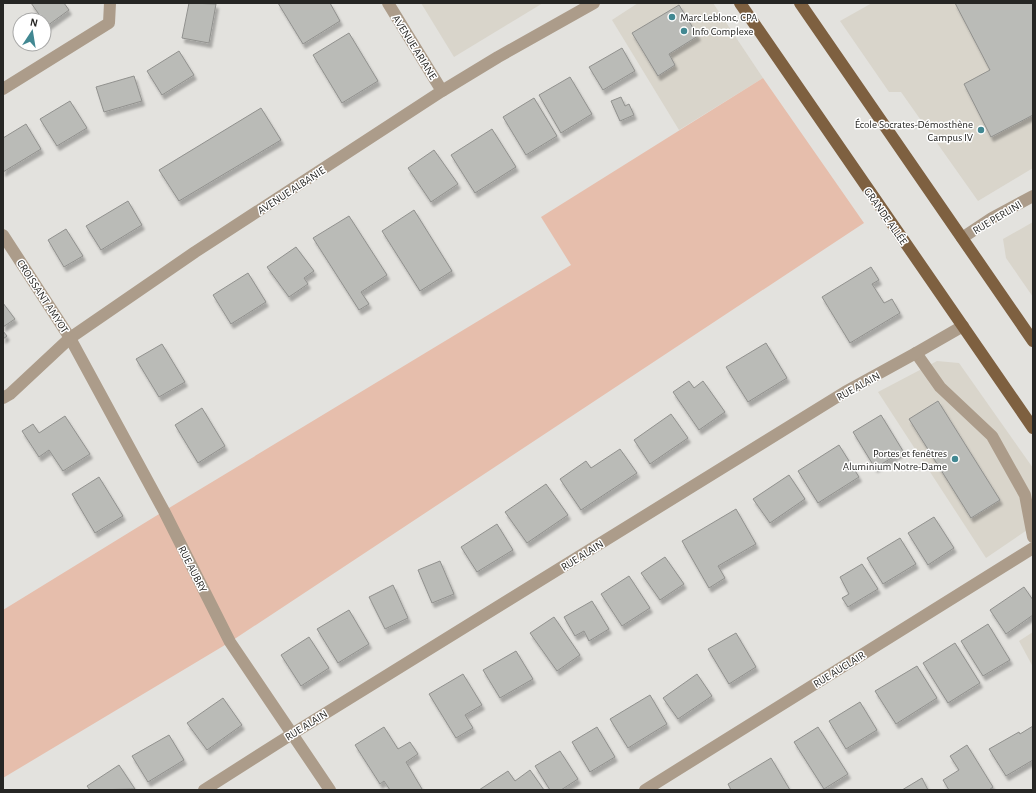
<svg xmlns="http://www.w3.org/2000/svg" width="1036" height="793" viewBox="0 0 1036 793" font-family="'Alegreya Sans',sans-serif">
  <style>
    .built { fill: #d9d5cb }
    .green { fill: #e6beac }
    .building { fill: #babbb7; stroke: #91918e; filter: url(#shadow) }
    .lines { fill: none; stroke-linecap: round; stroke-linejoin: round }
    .minor { stroke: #ac9c8a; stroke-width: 12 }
    .major { stroke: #7e6040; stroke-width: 12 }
    .poi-dot { fill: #428892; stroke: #fff; stroke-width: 1.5 }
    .labels { text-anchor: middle; stroke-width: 3; stroke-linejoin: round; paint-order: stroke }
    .poi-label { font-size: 11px; fill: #262624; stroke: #fff; text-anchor: start }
    .street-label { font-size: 11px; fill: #262624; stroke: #fff }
  </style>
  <defs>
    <filter id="shadow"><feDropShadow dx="2.5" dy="4.5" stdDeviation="1" flood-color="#0004"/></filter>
  </defs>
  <rect width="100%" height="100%" fill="#e3e2de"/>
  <g class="built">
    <path d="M421,3H543L454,57Z"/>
    <path d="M638,3H713L763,78L679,130L612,20Z"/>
    <path d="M872,3H1033V168L978,201L901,92H889L840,21Z"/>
    <path d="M1033,222V297L1006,258L1003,239Z"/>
    <path d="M937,361L959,363L1033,468V526L986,558L878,392Z"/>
    <path d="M1033,632V667L1019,641Z"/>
  </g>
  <path class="green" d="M763,78L864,223L230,642L3,778V610L164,511L571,265L541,217Z"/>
  <g class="building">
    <path d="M31,3H64L69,10L47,26L44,20H43Z"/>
    <path d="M189,3L216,4L209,43L182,38Z"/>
    <path d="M278,3H330L340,21L303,44Z"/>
    <path d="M955,3H1033V115L991,137L964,84L990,70Z"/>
    <path d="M679,5L698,36L669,54L675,65L658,76L632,33Z"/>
    <path d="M349,33L378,81L342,103L313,55Z"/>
    <path d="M622,48L635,71L603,90L589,67Z"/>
    <path d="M179,51L194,75L162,95L147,71Z"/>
    <path d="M134,76L142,101L104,112L96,87Z"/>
    <path d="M570,77L592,114L561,133L539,95Z"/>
    <path d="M621,97L625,106L629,104L634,115L620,121L611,101Z"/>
    <path d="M534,98L557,136L526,155L503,117Z"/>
    <path d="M70,101L87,128L57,146L40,119Z"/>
    <path d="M261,108L281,140L179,201L159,170Z"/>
    <path d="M26,124L41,149L3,172V138Z"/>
    <path d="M492,129L516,167L475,193L451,155Z"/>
    <path d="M434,150L458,184L431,202L408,168Z"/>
    <path d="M128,201L142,225L101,250L86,226Z"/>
    <path d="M414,210L452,271L420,291L382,231Z"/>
    <path d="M349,216L387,275L361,292L369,304L359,310L313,238Z"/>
    <path d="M66,229L83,256L64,267L48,240Z"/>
    <path d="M296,247L314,271L304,278L308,284L289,297L267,267Z"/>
    <path d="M871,267L879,280L872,284L884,303L892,299L900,313L850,343L822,297Z"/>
    <path d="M248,273L266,302L231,324L213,295Z"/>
    <path d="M3,303L15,319L3,327Z"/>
    <path d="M3,331L7,336L3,339Z"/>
    <path d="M766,343L787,378L748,402L726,367Z"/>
    <path d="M162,344L185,382L159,397L136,359Z"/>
    <path d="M689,381L694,388L703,381L725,412L699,430L673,392Z"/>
    <path d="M938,401L1000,500L971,518L909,419Z"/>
    <path d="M202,408L225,446L198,463L175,425Z"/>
    <path d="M671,414L688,438L650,464L634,440Z"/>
    <path d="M881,415L903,451L875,468L853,432Z"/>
    <path d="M65,416L90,454L63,471L49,450L39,457L22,431L33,424L39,433Z"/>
    <path d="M839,445L859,477L818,503L798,471Z"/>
    <path d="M620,449L637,473L581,510L560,479L586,461L591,468Z"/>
    <path d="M789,475L805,499L770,523L753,499Z"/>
    <path d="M99,477L123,516L95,533L72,494Z"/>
    <path d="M546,484L568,515L527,543L505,512Z"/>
    <path d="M736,509L756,544L718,566L725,578L709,588L682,541Z"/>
    <path d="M934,517L954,548L928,565L908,533Z"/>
    <path d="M497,524L513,550L477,572L461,547Z"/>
    <path d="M900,538L916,564L883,584L867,558Z"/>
    <path d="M665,557L684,584L660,600L641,573Z"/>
    <path d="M440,561L454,594L432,603L418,570Z"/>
    <path d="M862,564L878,589L848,607L842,598L849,594L840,577Z"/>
    <path d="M629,576L650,608L622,626L601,594Z"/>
    <path d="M393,585L408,618L385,629L369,597Z"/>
    <path d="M1024,587L1033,600V615L1006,634L990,610Z"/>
    <path d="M592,601L609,629L589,641L584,631L575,636L564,617Z"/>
    <path d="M349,610L369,644L338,663L317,629Z"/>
    <path d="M554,617L580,655L557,671L530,633Z"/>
    <path d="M988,624L1010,660L983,676L961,641Z"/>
    <path d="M736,633L756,667L729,684L708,649Z"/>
    <path d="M309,637L329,668L301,686L281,655Z"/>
    <path d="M955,643L980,683L948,703L923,663Z"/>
    <path d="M516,651L533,679L500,698L483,670Z"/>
    <path d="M917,666L937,698L896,724L875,691Z"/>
    <path d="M463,674L482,705L465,715L473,728L456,738L429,694Z"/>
    <path d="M697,674L712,696L678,719L663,698Z"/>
    <path d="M650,695L667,724L628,748L610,719Z"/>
    <path d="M223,698L242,725L207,750L187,723Z"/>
    <path d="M860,702L877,730L846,749L829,721Z"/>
    <path d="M1033,726V760L1006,776L989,749L1019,732L1020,734Z"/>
    <path d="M384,727L398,749L410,742L418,754L406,762L422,789L421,790H390L384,781L380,784L355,745Z"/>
    <path d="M597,727L615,757L590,772L572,742Z"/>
    <path d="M818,727L848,774L824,789L794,742Z"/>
    <path d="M169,735L184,760L148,782L132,756Z"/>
    <path d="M967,745L993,787L989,790H949L943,780L959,770L950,756Z"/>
    <path d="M560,751L578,779L561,790H550L535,766Z"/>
    <path d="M771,758L790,790H731L728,784Z"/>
    <path d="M119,765L135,789L90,790L87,786Z"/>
    <path d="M530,770L544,790H479L508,771L515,781Z"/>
    <path d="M922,778L928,790H902Z"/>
  </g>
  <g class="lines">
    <g class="minor">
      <path d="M388,3L442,91"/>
      <path d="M3,89L109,23L110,3"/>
      <path d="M3,235L70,338L164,511L230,642L330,790"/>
      <path d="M962,238L992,218L1033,196"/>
      <path d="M916,353L940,387L992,436L1025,495L1033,537"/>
      <path d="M3,398L10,394L70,338L195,252L442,91L498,57L594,3"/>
      <path d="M204,790L292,734L845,392L916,353L963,326"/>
      <path d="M645,790L1033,548"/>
    </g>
    <g class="major">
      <path d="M740,3L1033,428"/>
      <path d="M800,3L1033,341"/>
    </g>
  </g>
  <g class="poi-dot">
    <circle cx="672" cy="17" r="4"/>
    <circle cx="684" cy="31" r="4"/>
    <circle cx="981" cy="130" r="4"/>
    <circle cx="955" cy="459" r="4"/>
  </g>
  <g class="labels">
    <g class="poi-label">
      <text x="680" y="21">Marc Leblonc, CPA</text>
      <text x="692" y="35">Info Complexe</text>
      <text x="973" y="128" text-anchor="end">École Socrates-Démosthène<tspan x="973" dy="13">Campus IV</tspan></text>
      <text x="947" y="457" text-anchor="end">Portes et fenêtres<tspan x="947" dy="13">Aluminium Notre-Dame</tspan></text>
    </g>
    <g class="street-label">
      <text transform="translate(415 47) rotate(58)" y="4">AVENUE ARIANE</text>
      <text transform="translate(291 190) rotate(-33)" y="4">AVENUE ALBANIE</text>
      <text transform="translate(886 216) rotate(55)" y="4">GRANDE ALLÉE</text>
      <text transform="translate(997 217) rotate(-31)" y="4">RUE PERLINI</text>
      <text transform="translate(43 296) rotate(57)" y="4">CROISSANT AMYOT</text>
      <text transform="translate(858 386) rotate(-29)" y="4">RUE ALAIN</text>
      <text transform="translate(582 555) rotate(-32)" y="4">RUE ALAIN</text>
      <text transform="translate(193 569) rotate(63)" y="4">RUE AUBRY</text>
      <text transform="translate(839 669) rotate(-32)" y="4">RUE AUCLAIR</text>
      <text transform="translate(306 725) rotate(-32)" y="4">RUE ALAIN</text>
    </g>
  </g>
  <rect width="1036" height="793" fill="none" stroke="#262624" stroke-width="8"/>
  <g transform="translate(32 32) rotate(12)"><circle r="19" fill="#ffffff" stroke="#a8a8a7"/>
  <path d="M0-3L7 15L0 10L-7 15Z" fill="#428892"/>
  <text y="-6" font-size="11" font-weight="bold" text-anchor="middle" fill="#262624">N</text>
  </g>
</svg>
